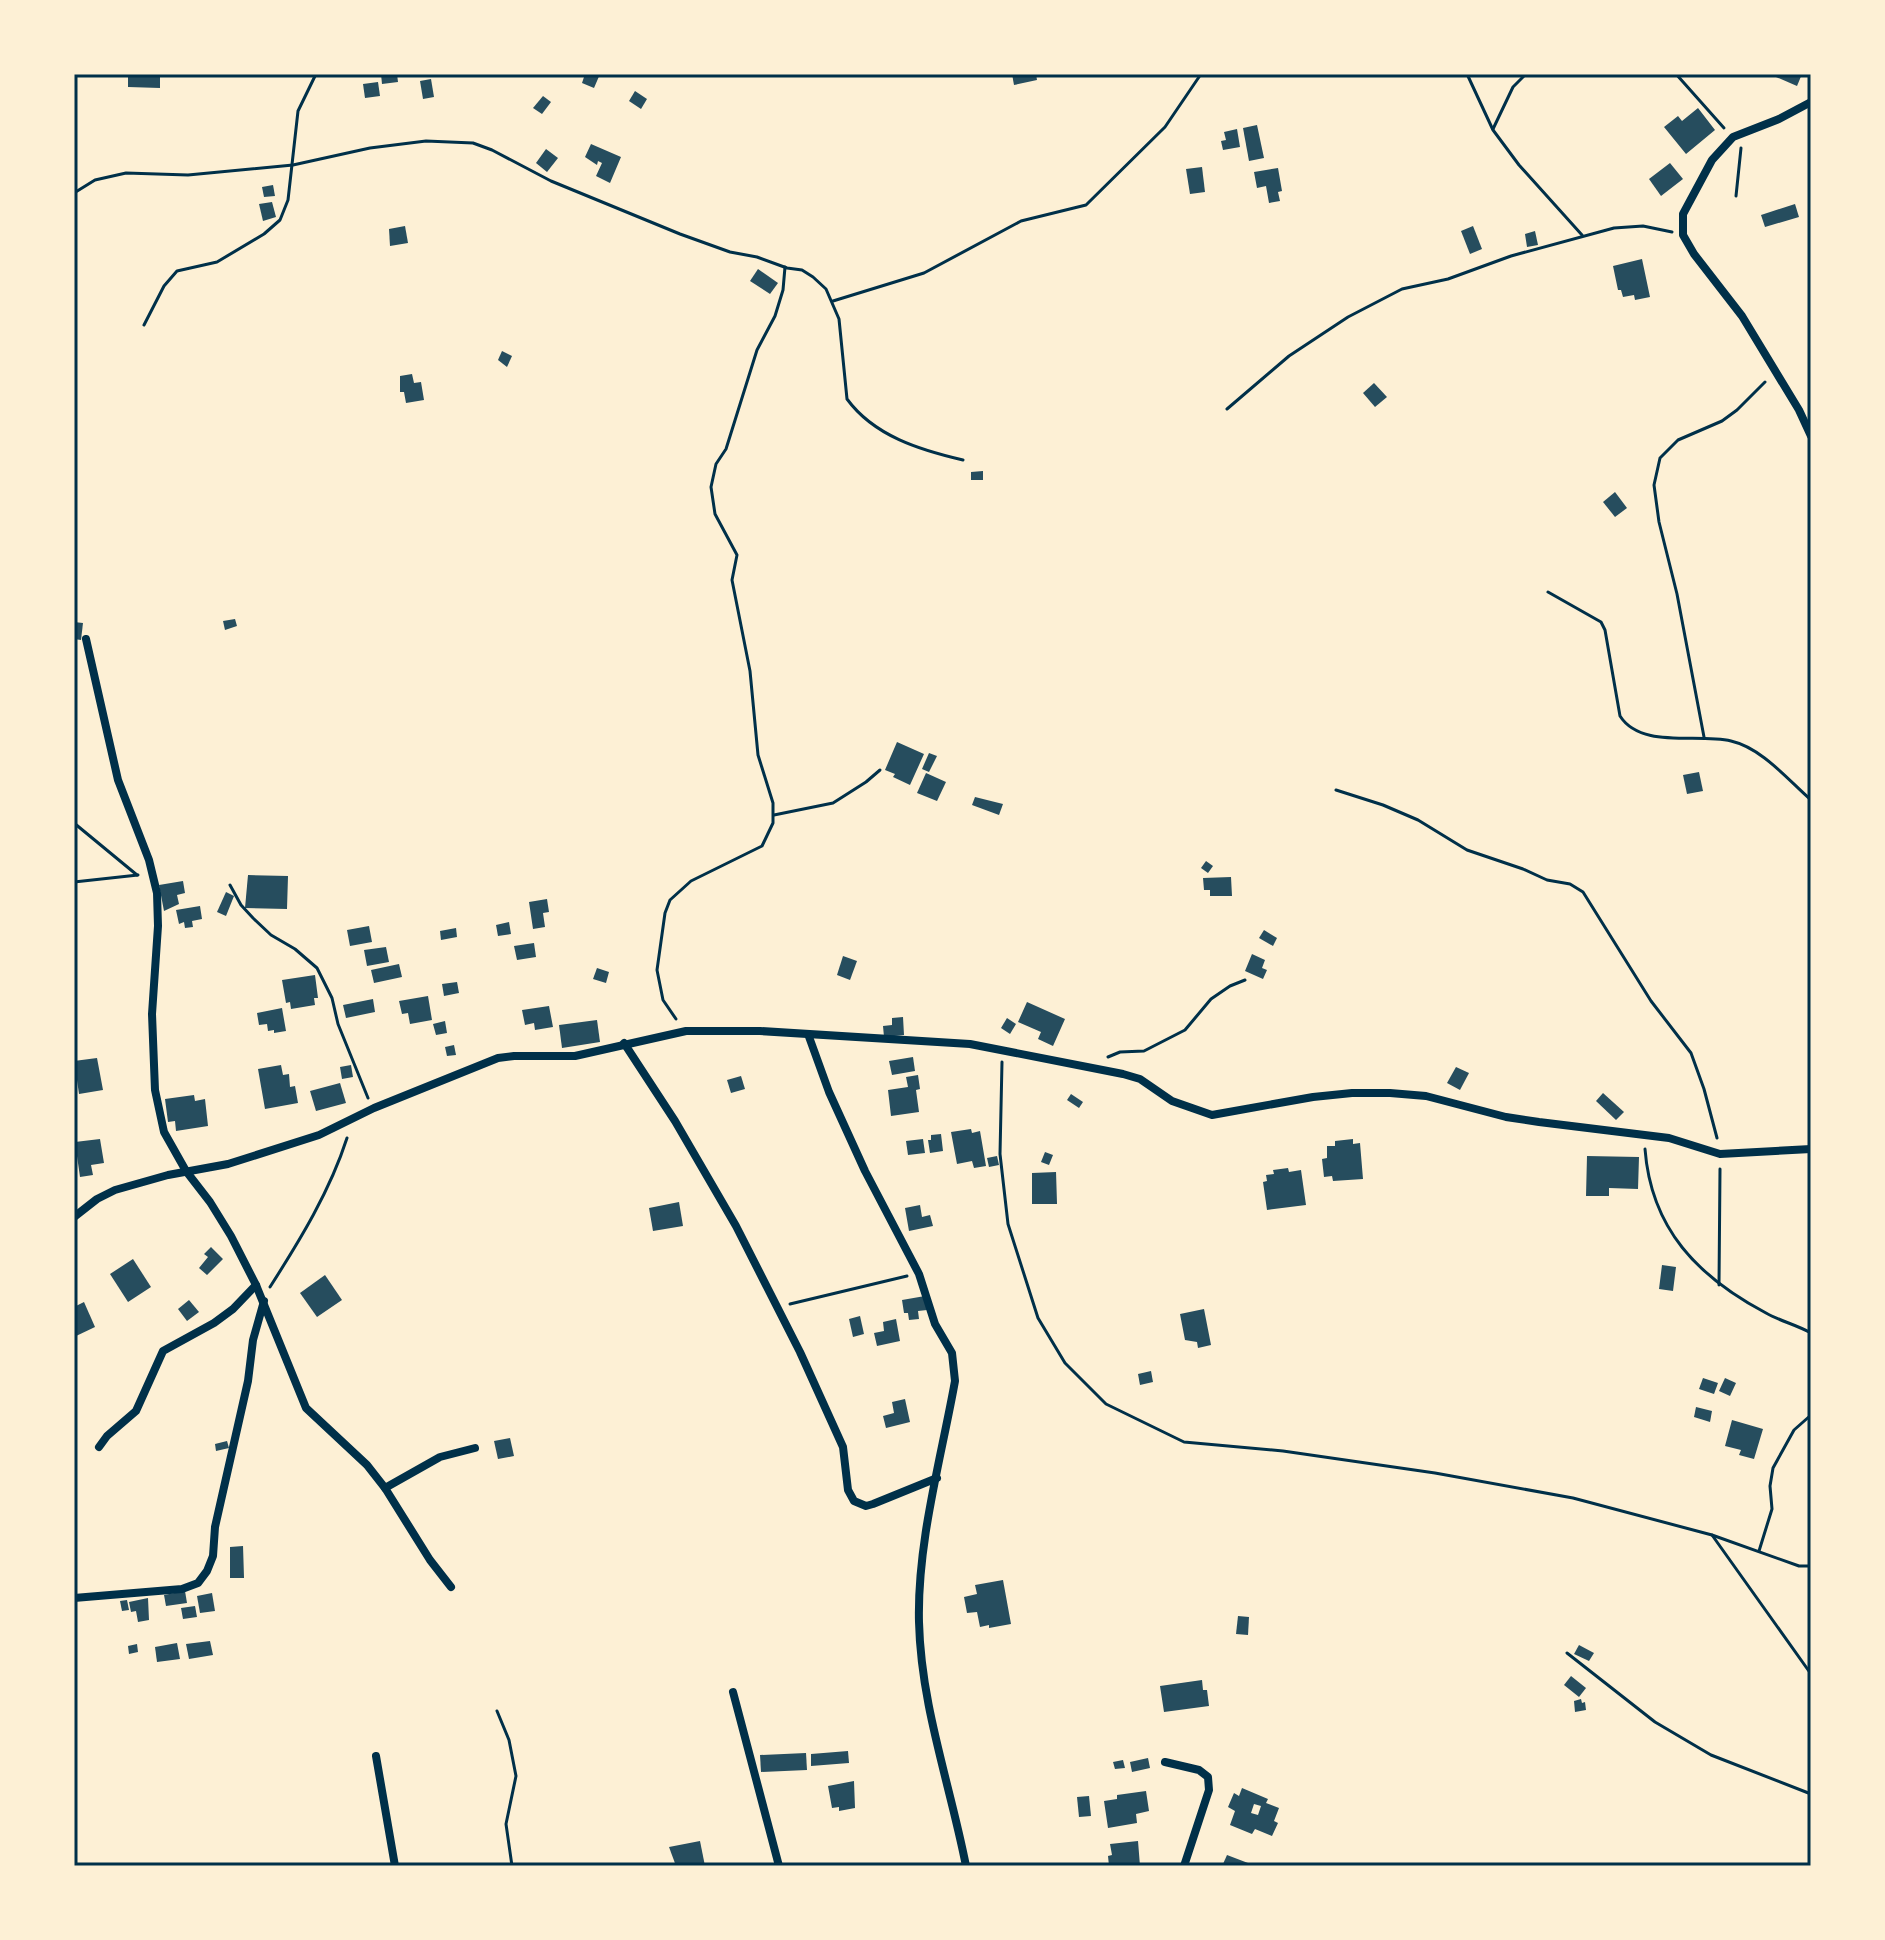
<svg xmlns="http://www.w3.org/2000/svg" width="1885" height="1940" viewBox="0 0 1885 1940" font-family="'Space Grotesk',sans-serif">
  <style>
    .building { fill: #264d5e; fill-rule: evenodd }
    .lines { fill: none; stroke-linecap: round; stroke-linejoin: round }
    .path { stroke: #003049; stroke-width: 3 }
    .minor { stroke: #003049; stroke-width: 8 }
    .neatline { fill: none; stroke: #003049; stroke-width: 3 }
  </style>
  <rect width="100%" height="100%" fill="#fdf0d5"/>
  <g class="building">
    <path d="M128,74H160V88L128,87Z"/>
    <path d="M381,74H397L398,82L382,84Z"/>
    <path d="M577,74H600L594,88L582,83L584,77Z"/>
    <path d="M1012,74H1036L1037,80L1014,85Z"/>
    <path d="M1769,74H1802L1797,86Z"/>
    <path d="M431,79L434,97L423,99L420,81Z"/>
    <path d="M378,82L380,96L365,98L363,84Z"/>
    <path d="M635,91L647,99L641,109L629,101Z"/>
    <path d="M543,96L551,102L542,114L533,108Z"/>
    <path d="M1698,108L1715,130L1686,154L1664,127L1678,116L1682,121Z"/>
    <path d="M1257,125L1264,158L1249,161L1243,128Z"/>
    <path d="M1237,129L1240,147L1223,150L1221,141L1226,140L1224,132Z"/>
    <path d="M591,144L621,157L610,183L596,176L602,163L598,161L597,165L585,157Z"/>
    <path d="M546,149L558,158L547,172L536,163Z"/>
    <path d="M1670,163L1683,179L1661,196L1649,179Z"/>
    <path d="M1202,167L1205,192L1190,194L1186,169Z"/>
    <path d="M1278,168L1282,191L1278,192L1280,201L1269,203L1266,186L1257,188L1254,172Z"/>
    <path d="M273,185L275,196L264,197L262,187Z"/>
    <path d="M272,202L276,217L263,221L259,204Z"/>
    <path d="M1795,204L1799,217L1765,227L1761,215Z"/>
    <path d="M405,226L408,243L390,246L389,229Z"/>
    <path d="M1473,226L1482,249L1470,254L1461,231Z"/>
    <path d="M1535,231L1538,245L1527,247L1525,234Z"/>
    <path d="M1642,259L1650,297L1635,300L1634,295L1623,297L1621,290H1618L1613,266Z"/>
    <path d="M758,269L778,283L770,294L750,281Z"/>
    <path d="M502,351L512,356L507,367L498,360Z"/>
    <path d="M412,374L414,383L421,382L424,400L406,403L404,392H400V376Z"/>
    <path d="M1374,383L1387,397L1375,407L1363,393Z"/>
    <path d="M983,471V480H971V472Z"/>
    <path d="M1615,492L1627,508L1615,517L1603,502Z"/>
    <path d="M235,619L237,626L225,630L223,621Z"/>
    <path d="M74,622L83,623L81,640L74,639Z"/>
    <path d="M897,742L924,754L910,785L893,777L895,774L885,770Z"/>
    <path d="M929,753L937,756L929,772L922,769Z"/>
    <path d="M1699,772L1703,791L1687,794L1683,775Z"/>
    <path d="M926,773L946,782L937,801L917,793Z"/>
    <path d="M975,797L1003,804L999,815L972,805Z"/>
    <path d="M1206,861L1213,866L1208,873L1201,868Z"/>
    <path d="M248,875L288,876L287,909L245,908Z"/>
    <path d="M1231,877L1232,896H1210V890H1204L1203,878Z"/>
    <path d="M183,881L185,893L177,895L179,904L164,911L159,885Z"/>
    <path d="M226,892L234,896L226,916L217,912Z"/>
    <path d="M547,899L549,912L543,913L545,927L533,929L529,902Z"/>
    <path d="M200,906L202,919L192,921L193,927L185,928L184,922L179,924L176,910Z"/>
    <path d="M509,922L511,934L498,936L496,925Z"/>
    <path d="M369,926L372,942L350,946L347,930Z"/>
    <path d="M456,928L457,937L441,940L440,931Z"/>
    <path d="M1264,930L1277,938L1273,946L1259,938Z"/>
    <path d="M534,943L536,957L517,960L514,946Z"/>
    <path d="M386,947L389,962L367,966L364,950Z"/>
    <path d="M1252,954L1265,960L1262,968L1267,970L1263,979L1245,971Z"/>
    <path d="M843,956L857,961L850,980L837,975Z"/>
    <path d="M399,964L402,977L374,983L371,970Z"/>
    <path d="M597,968L609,972L606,983L593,979Z"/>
    <path d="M315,975L318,998H314L315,1005L291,1009L290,1002L286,1003L282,980Z"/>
    <path d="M457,982L459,993L444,996L442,984Z"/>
    <path d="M428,996L432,1020L410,1024L408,1013L402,1014L399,1001Z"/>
    <path d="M373,999L375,1012L346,1018L343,1005Z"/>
    <path d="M1027,1002L1065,1019L1053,1046L1038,1039L1041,1032L1018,1022Z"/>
    <path d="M549,1006L553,1027L535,1030L534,1023L525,1025L522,1010Z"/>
    <path d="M282,1008L286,1031L274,1033V1030L268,1031L267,1024L259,1025L257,1013Z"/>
    <path d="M903,1017L904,1035L884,1037L883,1026L892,1025V1018Z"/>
    <path d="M1007,1018L1016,1024L1010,1034L1001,1028Z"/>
    <path d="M597,1020L600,1042L562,1048L559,1025Z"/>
    <path d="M445,1021L447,1033L436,1035L433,1024Z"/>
    <path d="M454,1045L456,1055L447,1056L445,1047Z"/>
    <path d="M913,1057L915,1071L892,1075L889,1061Z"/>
    <path d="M97,1058L103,1090L79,1094L77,1080L74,1081V1061Z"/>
    <path d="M281,1065L283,1075L289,1074L290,1087L295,1086L298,1103L265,1109L258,1069Z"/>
    <path d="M351,1065L353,1077L342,1079L340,1067Z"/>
    <path d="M1456,1067L1469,1073L1460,1090L1447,1083Z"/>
    <path d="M918,1075L920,1089L916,1090L919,1112L891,1116L888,1090L908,1087L906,1077Z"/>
    <path d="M741,1076L745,1089L731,1093L727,1080Z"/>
    <path d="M340,1083L346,1103L316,1111L310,1091Z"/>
    <path d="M1603,1093L1624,1112L1616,1120L1596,1101Z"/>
    <path d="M1071,1094L1083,1102L1079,1108L1067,1100Z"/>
    <path d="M194,1095L195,1101L205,1099L208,1126L176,1131L175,1121L168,1122L165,1099Z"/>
    <path d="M971,1129L972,1133L980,1131L986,1166L974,1168L972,1161L957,1164L951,1132Z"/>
    <path d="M941,1134L943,1151L930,1153L928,1140H931V1135Z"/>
    <path d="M100,1139L104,1163L91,1165L93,1175L80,1177L75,1142Z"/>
    <path d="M923,1139L925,1153L908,1155L906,1141Z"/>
    <path d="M1353,1139V1144L1360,1143L1363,1179L1333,1181L1332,1176L1324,1177L1322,1159L1327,1158V1146H1335V1141Z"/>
    <path d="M1045,1152L1053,1155L1049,1165L1041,1162Z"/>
    <path d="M997,1156L999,1165L989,1167L987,1158Z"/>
    <path d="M1587,1156L1639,1157L1638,1189L1609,1188V1196H1586Z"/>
    <path d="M1288,1168L1289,1172L1301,1170L1306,1205L1267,1210L1263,1182L1267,1181L1266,1175L1274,1174L1273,1170Z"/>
    <path d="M1056,1172L1057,1204H1032V1173Z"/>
    <path d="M679,1202L683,1226L653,1231L649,1208Z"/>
    <path d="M920,1205L922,1217L930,1215L933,1226L909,1231L905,1208Z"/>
    <path d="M211,1247L223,1259L207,1275L199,1268L208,1257L204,1254Z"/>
    <path d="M133,1259L151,1287L128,1302L110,1274Z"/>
    <path d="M1662,1265L1676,1267L1673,1291L1659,1289Z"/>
    <path d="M325,1275L342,1300L317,1317L300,1293Z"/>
    <path d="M925,1296L927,1310L918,1311L919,1319L909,1320L908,1313H904L902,1300Z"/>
    <path d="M189,1300L199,1312L187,1321L178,1309Z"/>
    <path d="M84,1302L95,1327L74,1337V1307Z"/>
    <path d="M1204,1309L1211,1345L1198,1348L1197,1342L1185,1340L1180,1314Z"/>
    <path d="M860,1316L864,1334L853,1337L849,1319Z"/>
    <path d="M896,1319L900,1341L877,1346L874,1333L884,1331L883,1322Z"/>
    <path d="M1151,1371L1153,1382L1140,1385L1138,1374Z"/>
    <path d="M1703,1378L1718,1383L1714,1394L1699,1389Z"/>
    <path d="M1725,1378L1736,1383L1730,1396L1719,1391Z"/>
    <path d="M905,1399L910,1422L886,1428L883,1416L894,1413L892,1402Z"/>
    <path d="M1696,1407L1712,1411L1710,1422L1694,1417Z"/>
    <path d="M1732,1420L1763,1429L1754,1459L1739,1455L1741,1450L1725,1446Z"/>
    <path d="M510,1438L514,1456L498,1459L494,1441Z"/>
    <path d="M227,1441L229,1448L216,1451L215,1444Z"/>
    <path d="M243,1546L244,1578H230V1547Z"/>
    <path d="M1003,1580L1011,1624L989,1628V1625L980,1627L977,1612L967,1613L964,1597L977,1594L975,1585Z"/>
    <path d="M185,1591L187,1603L166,1606L164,1595Z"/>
    <path d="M212,1593L215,1611L200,1613L197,1596Z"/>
    <path d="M148,1598L149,1620L138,1622L136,1611L131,1612L129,1602Z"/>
    <path d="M127,1600L129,1610L122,1611L120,1601Z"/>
    <path d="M195,1606L197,1617L183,1619L181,1608Z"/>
    <path d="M1238,1616L1249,1617L1248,1635L1236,1634Z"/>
    <path d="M210,1641L213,1655L189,1659L186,1644Z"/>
    <path d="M177,1643L180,1659L157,1662L155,1647Z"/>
    <path d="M137,1644L138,1652L129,1654L128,1646Z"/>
    <path d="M1579,1645L1594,1653L1589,1661L1574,1654Z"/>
    <path d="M1571,1676L1586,1688L1579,1697L1564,1685Z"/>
    <path d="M1202,1680L1203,1690H1207L1209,1706L1164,1712L1160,1686Z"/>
    <path d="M1581,1699L1582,1703L1585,1702L1586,1710L1575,1712L1574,1701Z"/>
    <path d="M848,1751L849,1763L811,1766V1754Z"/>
    <path d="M806,1753L807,1770L761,1772L760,1755Z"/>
    <path d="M1148,1758L1150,1768L1132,1772L1130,1762Z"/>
    <path d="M1123,1760L1125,1768L1115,1769L1113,1762Z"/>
    <path d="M854,1781L855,1808L839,1811V1807L832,1808L828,1786Z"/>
    <path d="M1242,1788L1268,1799L1266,1803L1279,1808L1274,1821L1278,1823L1272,1836L1255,1829L1252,1834L1230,1825L1235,1811L1228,1807L1234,1793L1239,1796ZM1254,1804L1261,1806L1258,1815L1251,1813Z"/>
    <path d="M1146,1791L1149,1811L1136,1814L1137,1823L1108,1828L1104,1801L1117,1799V1795Z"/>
    <path d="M1089,1796L1091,1816L1079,1817L1077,1797Z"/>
    <path d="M700,1841L705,1866H676L669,1847Z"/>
    <path d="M1138,1841L1140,1866H1109L1108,1856L1112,1855L1110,1844Z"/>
    <path d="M1227,1855L1248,1863L1247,1866L1223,1864Z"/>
  </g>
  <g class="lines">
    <g class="path">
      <path d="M1467,74L1493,130L1519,165L1582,235"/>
      <path d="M1676,74L1724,128"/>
      <path d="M1493,129L1513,87L1526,74"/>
      <path d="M74,193L95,180L126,173L188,175L293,165L370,148L426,141L473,143L492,150L551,181L680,234L730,252L757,257L787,268L802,270L813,277L826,289L839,319L847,399C874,436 920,450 963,460"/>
      <path d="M1736,196L1741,148"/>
      <path d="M833,301L924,273L1021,221L1086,205L1165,127L1201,74"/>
      <path d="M144,325L164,286L177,271L217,262L264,234L280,220L288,200L298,111L316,74"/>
      <path d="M1227,409L1289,356L1348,317L1402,289L1448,279L1511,256L1614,228L1643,226L1672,232"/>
      <path d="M1548,592L1601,622L1605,630L1620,716C1641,749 1697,733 1731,741C1762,748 1788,780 1811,800"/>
      <path d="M1704,737L1677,594L1659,522L1654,485L1660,458L1678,440L1722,421L1737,410L1765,382"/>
      <path d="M1336,790L1383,805L1418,820L1467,850L1523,869L1547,880L1570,884L1583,892L1651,1001L1691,1053L1704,1089L1717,1138"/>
      <path d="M774,815L833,803L866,782L880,770"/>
      <path d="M74,823L137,875"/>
      <path d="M74,882L138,875"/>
      <path d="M230,885L241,905L253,918L271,935L295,949L317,968L332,998L338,1024L368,1098"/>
      <path d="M676,1019L663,1000L657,970L665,913L670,900L691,881L762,846L773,823V803L758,755L750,671L732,580L737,555L715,514L711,487L716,464L726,449L757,350L775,316L783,290L785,267"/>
      <path d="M1108,1057L1120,1052L1144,1051L1185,1030L1211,999L1230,986L1245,980"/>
      <path d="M1002,1062L1000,1154L1008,1224L1038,1318L1065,1363L1106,1404L1184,1442L1283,1451L1435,1473L1573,1498L1712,1535L1799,1566H1811"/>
      <path d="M1645,1149C1651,1229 1698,1277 1766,1313C1780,1321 1797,1325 1811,1333"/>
      <path d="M1719,1285L1720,1169"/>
      <path d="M270,1287C300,1240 330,1191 347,1138"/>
      <path d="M790,1304L907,1276"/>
      <path d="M1712,1535L1811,1674"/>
      <path d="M1759,1551L1772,1509L1770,1486L1773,1468L1794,1430L1811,1415"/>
      <path d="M1567,1653L1655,1722L1711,1755L1811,1794"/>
      <path d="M497,1711L509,1740L516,1776L506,1824L512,1866"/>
    </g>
    <g class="minor">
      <path d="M1811,102L1779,119L1733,137L1712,160L1683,214V235L1694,254L1742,316L1799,410L1811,436"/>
      <path d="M86,639L118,780L149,860L157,893L158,926L152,1014L155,1090L164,1132L186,1171L210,1202L231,1236L256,1285L306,1408L367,1465L385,1488L430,1560L451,1587"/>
      <path d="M808,1034L829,1092L865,1171L919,1274L935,1324L952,1353L955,1381C941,1459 917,1543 919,1622C921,1706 950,1784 966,1866"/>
      <path d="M624,1043L675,1121L736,1226L800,1352L843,1447L848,1490L854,1501L866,1506L873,1504L937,1478"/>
      <path d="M74,1217L97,1199L115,1190L168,1175L228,1164L319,1135L374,1108L498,1058L514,1056H575L686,1031H760L970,1044L1123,1074L1140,1079L1172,1101L1212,1115L1313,1097L1352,1093H1390L1426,1096L1506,1117L1539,1122L1669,1138L1720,1154L1811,1149"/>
      <path d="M99,1447L107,1436L136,1411L163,1351L214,1323L233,1309L256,1285"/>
      <path d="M385,1488L440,1457L475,1448"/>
      <path d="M74,1598L182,1589L198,1583L207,1571L213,1556L215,1527L248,1381L253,1340L264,1301"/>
      <path d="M733,1692L779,1866"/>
      <path d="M376,1756L395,1866"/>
      <path d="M1165,1762L1199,1770L1208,1777L1209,1790L1184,1866"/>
    </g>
  </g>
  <rect width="1885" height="1940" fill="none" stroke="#fdf0d5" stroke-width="152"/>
  <rect x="76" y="76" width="1733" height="1788" class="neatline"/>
</svg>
